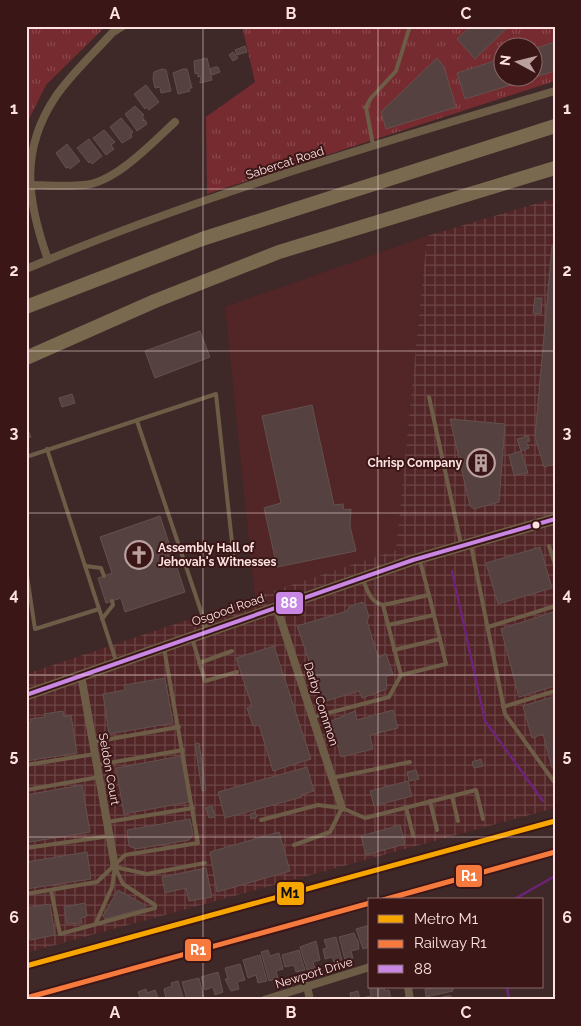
<svg xmlns="http://www.w3.org/2000/svg" width="581" height="1026" viewBox="0 0 581 1026" font-family="Raleway,sans-serif">
  <style>
    .built { fill: #522627 }
    .industrial { fill: url(#industrial-grid) }
    .grass { fill: url(#grass-tufts); fill-rule: evenodd }
    .lines { fill: none; stroke-linecap: round; stroke-linejoin: round }
    .stream { stroke: #6d2379; stroke-width: 2.5 }
    .building { fill: #554240; stroke: #63514e }
    .service { stroke: #6d5d47; stroke-width: 4 }
    .minor { stroke: #6d5d47; stroke-width: 8 }
    .secondary { stroke: #6f5f46; stroke-width: 11 }
    .motorway { stroke: #79694e; stroke-width: 14 }
    .rail { stroke: #75665b; stroke-width: 2.5; stroke-dasharray: 9 9; stroke-linecap: butt }
    .bus-1-casing { stroke: #3b1617; stroke-width: 8 }
    .bus-1 { stroke: #c787e3; stroke-width: 4 }
    .rail-1-casing { stroke: #3b1617; stroke-width: 9 }
    .rail-1 { stroke: #f6793e; stroke-width: 5 }
    .metro-1-casing { stroke: #3b1617; stroke-width: 9 }
    .metro-1 { stroke: #f7a600; stroke-width: 5 }
    .grid { fill: none; stroke: #fde2e1; stroke-width: 1; stroke-opacity: 0.55 }
    .bus-dot { fill: #fde2e1; stroke: #3b1617; stroke-width: 2 }
    .labels { text-anchor: middle; stroke-width: 4; stroke-linejoin: round; paint-order: stroke }
    .street-label { font-size: 12px; fill: #fde2e1; stroke: #3b1617 }
    .poi-label { font-size: 12px; font-weight: bold; fill: #fde2e1; stroke: #3b1617; text-anchor: end }
    .line-badge { stroke: #3b1617; stroke-width: 2 }
    .badge-label { font-size: 14px; text-anchor: middle; font-weight: bold; fill: #fff }
    .pale-badge-label { font-size: 14px; text-anchor: middle; font-weight: bold; fill: #111 }
    .neatline { fill: none; stroke: #fde2e1; stroke-width: 2 }
    .grid-label { font-size: 16px; text-anchor: middle; font-weight: bold; fill: #fde2e1 }
  </style>
  <defs>
    <pattern id="industrial-grid" width="8" height="8" patternUnits="userSpaceOnUse" patternTransform="scale(1.25)"><rect width="8" height="8" fill="#522627"/><path d="M0 4h8M4 0v8" fill="none" stroke="#6c4546"/></pattern>
    <pattern id="grass-tufts" width="24" height="20" patternUnits="userSpaceOnUse" patternTransform="scale(1.25)"><rect width="24" height="20" fill="#752b2f"/><path d="M3 7l-1-3M5 7V3M7 7l1-3M15 17l-1-3M17 17v-4M19 17l1-3" fill="none" stroke="#8a494d"/></pattern>
  </defs>
  <rect width="100%" height="100%" fill="#3e2828"/>
  <path class="built" d="M427,236L396,550L255,598L225,307Z"/>
  <path class="industrial" d="M555,198V808L26,953V674L396,550L427,236Z"/>
  <g class="grass">
    <path d="M26,26H106L46,85L26,125Z"/>
    <path d="M242,26H555V81L207,194L206,117L255,82ZM504,48H534V78H504Z"/>
  </g>
  <g class="lines">
    <g class="stream">
      <path d="M452,571L485,721L543,801"/>
      <path d="M513,900L555,876"/>
      <path d="M507,987L509,1000"/>
    </g>
  </g>
  <g class="building">
    <path d="M471,26H509L475,59L457,39Z"/>
    <path d="M555,42V71L534,77V49Z"/>
    <path d="M245,46L247,52L237,55L235,50Z"/>
    <path d="M233,52L238,58L233,61L229,55Z"/>
    <path d="M207,58L212,80L200,83L201,76L198,77V73L195,74L194,61Z"/>
    <path d="M437,58L444,67L456,107L386,129L381,112Z"/>
    <path d="M504,58V78H533L465,99L457,73Z"/>
    <path d="M215,67H218L220,72L212,75L210,69Z"/>
    <path d="M162,69L166,70L171,91L161,93L160,87L155,88L153,78L154,72Z"/>
    <path d="M183,69H187L192,88H189L190,91L178,94L173,73Z"/>
    <path d="M146,85L159,102L149,110L147,107L145,109L134,94Z"/>
    <path d="M135,106L144,115L142,116L144,119L142,121L145,120L147,124L137,131L125,114Z"/>
    <path d="M121,118L133,132L131,134L132,137L122,143L110,127Z"/>
    <path d="M104,130L115,142L111,145L114,149L106,155L93,138Z"/>
    <path d="M89,139L102,156L92,164L90,161L89,163L77,148Z"/>
    <path d="M67,144L80,161L70,169L69,167L66,168L56,153Z"/>
    <path d="M552,246H555V464L544,467L535,437Z"/>
    <path d="M535,298H542L541,314L533,313Z"/>
    <path d="M200,331L210,357L155,378L145,351Z"/>
    <path d="M72,394L75,403L62,407L59,398Z"/>
    <path d="M312,405L334,505L343,504L344,510L351,509L350,526L356,551L277,567L264,508L281,503L262,416Z"/>
    <path d="M450,419L505,424L499,502L474,509L470,506Z"/>
    <path d="M26,426L31,437L26,439Z"/>
    <path d="M528,436L530,441L526,442L529,448L521,451L517,439Z"/>
    <path d="M521,451L528,473L514,475L509,455Z"/>
    <path d="M160,516L185,592L125,612L121,598L106,603L98,578L112,573L100,537Z"/>
    <path d="M540,547L552,588L498,604L486,563Z"/>
    <path d="M362,602L365,604L369,617L367,621L378,657L386,654L393,674L386,677L387,689L362,698L359,691L323,702L297,626L347,611L349,607Z"/>
    <path d="M553,612L555,686L519,697L501,629Z"/>
    <path d="M274,646L311,759L273,771L259,725L253,726L247,708L252,706L236,658Z"/>
    <path d="M165,678L173,723L109,734L103,694L125,690L124,685Z"/>
    <path d="M555,696V767L552,768L543,734L532,738L523,706Z"/>
    <path d="M393,710L398,728L370,735L373,749L341,757L331,721L355,711L357,720Z"/>
    <path d="M63,711L64,717L71,715L77,753L26,761V723L31,722L30,719L45,717L44,714Z"/>
    <path d="M199,743L206,790L202,791L195,744Z"/>
    <path d="M181,756L189,802L124,814L116,768Z"/>
    <path d="M481,759L483,766L474,768L472,762Z"/>
    <path d="M307,767L314,791L301,795L302,797L225,818L218,792Z"/>
    <path d="M416,770L419,779L409,781L407,772Z"/>
    <path d="M408,781L412,796L374,806L370,791Z"/>
    <path d="M82,785L90,832L30,842L26,840V795Z"/>
    <path d="M212,806L215,817L209,818L206,808Z"/>
    <path d="M255,812L257,817L251,819L250,814Z"/>
    <path d="M190,819L193,834L189,840L136,849L129,846L127,830Z"/>
    <path d="M400,825L405,844L366,855L361,836Z"/>
    <path d="M279,832L290,871L217,892L210,852Z"/>
    <path d="M87,852L91,879L26,889V862Z"/>
    <path d="M206,868L212,897L189,901L186,888L165,893L162,877Z"/>
    <path d="M118,890L145,905L146,908L105,919L103,916Z"/>
    <path d="M85,903L87,916L81,918L82,923L67,924L64,907Z"/>
    <path d="M50,904L55,935L30,940L26,908Z"/>
    <path d="M370,925V947L363,949L356,929Z"/>
    <path d="M354,933L357,940H358L359,949L351,951L353,958L345,960L339,937Z"/>
    <path d="M336,937L342,960L334,962L332,957L325,959L323,949L327,948L324,940Z"/>
    <path d="M316,941L320,960L313,962L315,968L307,970L300,947Z"/>
    <path d="M268,950L270,956L279,953L283,969L276,971L278,978L269,981L261,952Z"/>
    <path d="M299,950L305,970L296,972L294,965L285,967L282,955Z"/>
    <path d="M260,955L267,981L258,983L256,975L248,978L243,960Z"/>
    <path d="M240,964L245,980L237,982L239,989L231,991L225,979H228L225,968Z"/>
    <path d="M218,972L223,992L215,995L213,987L205,990L201,977Z"/>
    <path d="M199,978L204,998L187,1000L182,982Z"/>
    <path d="M178,981L184,1000H173V997L166,999L164,989L172,986L171,983Z"/>
    <path d="M369,984L370,987H384L385,991L389,990L391,999L367,1000L366,997L371,996Z"/>
    <path d="M453,987V991L426,997L425,989Z"/>
    <path d="M146,989L147,993L155,990L159,1000H141L138,992Z"/>
    <path d="M358,991L360,1000H345L351,998L350,993Z"/>
    <path d="M447,996H451L452,1000H429Z"/>
  </g>
  <g class="lines">
    <g class="service">
      <path d="M373,145L366,107L371,98L396,71L410,26"/>
      <path d="M429,397L461,544"/>
      <path d="M137,421L207,629"/>
      <path d="M47,449L116,661"/>
      <path d="M26,457L216,394L234,561"/>
      <path d="M471,545L505,714L555,783"/>
      <path d="M549,546L555,564"/>
      <path d="M420,561L429,595"/>
      <path d="M85,566L101,568L104,576"/>
      <path d="M26,569L35,629L99,609"/>
      <path d="M363,580C368,591 370,602 383,605L429,595L446,664L401,675L383,605"/>
      <path d="M102,619L113,605L112,601"/>
      <path d="M388,625L434,615"/>
      <path d="M488,627L555,606"/>
      <path d="M192,638L205,681L237,672"/>
      <path d="M394,650L440,639"/>
      <path d="M199,663L232,651"/>
      <path d="M503,707L555,691"/>
      <path d="M313,717L389,697L401,675"/>
      <path d="M93,742L179,727"/>
      <path d="M26,765L95,754"/>
      <path d="M97,765L183,750"/>
      <path d="M332,778L410,762"/>
      <path d="M26,790L99,777"/>
      <path d="M452,796L458,821"/>
      <path d="M430,801L437,830"/>
      <path d="M406,807L413,835"/>
      <path d="M261,820L318,805L342,808L365,818L476,790L483,819"/>
      <path d="M107,822L193,808"/>
      <path d="M294,845L330,832L342,808"/>
      <path d="M26,848L110,836"/>
      <path d="M115,867L147,874L205,863"/>
      <path d="M51,890L60,934L155,908V905L123,884L115,867"/>
      <path d="M26,894L97,882L125,855L198,843L164,648"/>
      <path d="M96,923L112,887L115,867"/>
    </g>
    <g class="minor">
      <path d="M29,185C47,185 66,187 84,185C115,183 153,142 175,122"/>
      <path d="M48,260C27,200 19,151 56,96C72,73 94,53 112,33L123,26"/>
      <path d="M26,269C198,196 377,144 555,91"/>
      <path d="M277,608L342,808"/>
      <path d="M81,675L115,867"/>
      <path d="M307,986L310,1000"/>
      <path d="M408,987L410,1000"/>
      <path d="M264,1000L370,967"/>
    </g>
    <path class="secondary" d="M26,695L413,560L555,519"/>
    <g class="motorway">
      <path d="M26,307L202,239L555,126"/>
      <path d="M26,358L155,301L279,252L555,168"/>
    </g>
    <g class="rail">
      <path d="M383,900L555,852"/>
      <path d="M26,998L370,903"/>
    </g>
    <defs>
      <path id="bus-1" d="M26,695L413,560L555,519"/>
    </defs>
    <use href="#bus-1" class="bus-1-casing"/>
    <use href="#bus-1" class="bus-1"/>
    <defs>
      <g id="rail-1">
        <path d="M383,900L555,852"/>
        <path d="M26,998L370,903"/>
      </g>
    </defs>
    <use href="#rail-1" class="rail-1-casing"/>
    <use href="#rail-1" class="rail-1"/>
    <defs>
      <path id="metro-1" d="M26,966L555,821"/>
    </defs>
    <use href="#metro-1" class="metro-1-casing"/>
    <use href="#metro-1" class="metro-1"/>
  </g>
  <path class="grid" d="M203,26V1000M378,26V900M26,189H555M26,351H555M26,513H555M26,675H555M26,837H555M378,987V1000"/>
  <defs>
    <symbol id="building-ring" viewBox="-11 -11 22 22"><circle r="9.5" fill="#3b1617" stroke="#baa1a0" stroke-width="1.5"/><path d="M-4-6H4V6H1V3H-1V6H-4ZM-2.5-4.3h1.7v1.8h-1.7ZM.8-4.3h1.7v1.8H.8ZM-2.5-1h1.7V.8h-1.7ZM.8-1h1.7V.8H.8Z" fill="#baa1a0"/></symbol>
    <symbol id="church-ring" viewBox="-11 -11 22 22"><circle r="9.5" fill="#3b1617" stroke="#baa1a0" stroke-width="1.5"/><path d="M-1.2-6h2.4v3.5h3.3v2.4h-3.3V6h-2.4V-.1h-3.3v-2.4h3.3Z" fill="#baa1a0"/></symbol>
  </defs>
  <g fill-rule="evenodd">
    <use href="#building-ring" x="465" y="447" width="32" height="32"/>
    <use href="#church-ring" x="123" y="539" width="32" height="32"/>
  </g>
  <circle class="bus-dot" cx="536" cy="525" r="4.5"/>
  <g class="labels">
    <g class="street-label">
      <text transform="translate(285 163) rotate(-18)" y="4">Sabercat Road</text>
      <text transform="translate(228 610) rotate(-19)" y="4">Osgood Road</text>
      <text transform="translate(321 704) rotate(72)" y="4">Darby Common</text>
      <text transform="translate(109 769) rotate(80)" y="4">Seldon Court</text>
      <text transform="translate(314 973) rotate(-17)" y="4">Newport Drive</text>
    </g>
    <g class="poi-label">
      <text x="462" y="467">Chrisp Company</text>
      <text x="158" y="552" text-anchor="start">Assembly Hall of<tspan x="158" dy="14">Jehovah's Witnesses</tspan></text>
    </g>
  </g>
  <g class="line-badge">
    <rect x="275" y="591" width="29" height="24" rx="5" fill="#c787e3"/>
    <rect x="455" y="864" width="28" height="24" rx="5" fill="#f6793e"/>
    <rect x="276" y="881" width="29" height="25" rx="5" fill="#f7a600"/>
    <rect x="184" y="938" width="28" height="24" rx="5" fill="#f6793e"/>
  </g>
  <g class="badge-label">
    <text x="289" y="608">88</text>
    <text x="469" y="881">R1</text>
    <text x="198" y="955">R1</text>
  </g>
  <g class="pale-badge-label">
    <text x="290" y="898">M1</text>
  </g>
  <rect width="581" height="1026" fill="none" stroke="#3b1617" stroke-width="55"/>
  <rect x="368" y="898" width="175" height="90" fill="#3b1617" stroke="#896868"/>
  <rect x="378" y="915" width="25" height="8" fill="#f7a600" stroke="#896868"/>
  <text x="414" y="924" font-size="15" fill="#fde2e1">Metro M1</text>
  <rect x="378" y="940" width="25" height="8" fill="#f6793e" stroke="#896868"/>
  <text x="414" y="948" font-size="15" fill="#fde2e1">Railway R1</text>
  <rect x="378" y="965" width="25" height="8" fill="#c787e3" stroke="#896868"/>
  <text x="414" y="974" font-size="15" fill="#fde2e1">88</text>
  <g transform="translate(518 62) rotate(277)"><circle r="24" fill="#3b1617" stroke="#896868"/>
  <path d="M0-4L9 19L0 12L-9 19Z" fill="#baa1a0"/>
  <text y="-8" font-size="14" font-weight="bold" text-anchor="middle" fill="#fde2e1">N</text>
  </g>
  <rect x="28" y="28" width="526" height="970" class="neatline"/>
  <g class="grid-label">
    <text x="115" y="19">A</text>
    <text x="291" y="19">B</text>
    <text x="466" y="19">C</text>
    <text x="14" y="114">1</text>
    <text x="567" y="114">1</text>
    <text x="14" y="276">2</text>
    <text x="567" y="276">2</text>
    <text x="14" y="438">3</text>
    <text x="567" y="438">3</text>
    <text x="14" y="600">4</text>
    <text x="567" y="600">4</text>
    <text x="14" y="761">5</text>
    <text x="567" y="761">5</text>
    <text x="14" y="923">6</text>
    <text x="567" y="923">6</text>
    <text x="115" y="1018">A</text>
    <text x="291" y="1018">B</text>
    <text x="466" y="1018">C</text>
  </g>
</svg>
